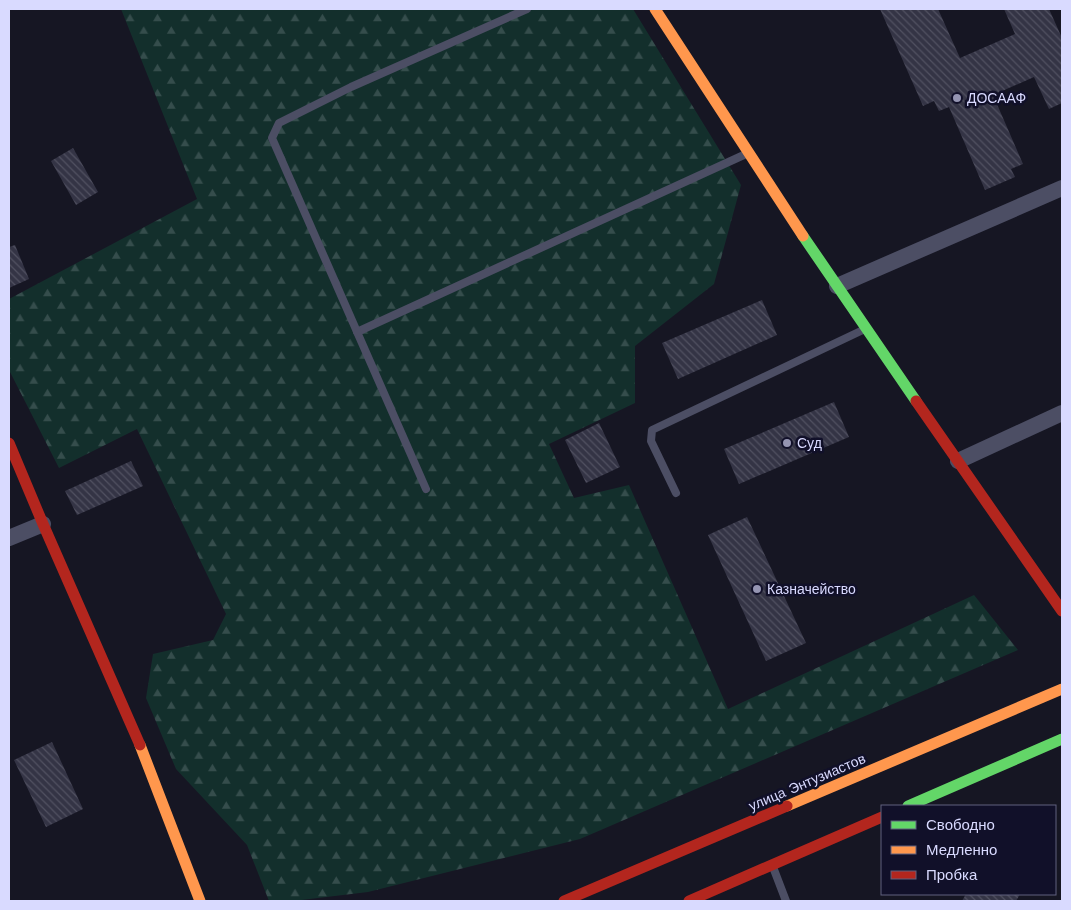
<svg xmlns="http://www.w3.org/2000/svg" width="1071" height="910" viewBox="0 0 1071 910" font-family="'Work Sans',sans-serif">
  <style>
    .forest { fill: url(#forest-firs) }
    .building { fill: url(#building-back-hatch) }
    .lines { fill: none; stroke-linecap: round; stroke-linejoin: round }
    .lane { stroke: #4c4e64; stroke-width: 8 }
    .street { stroke: #4c4e64; stroke-width: 16 }
    .fast { stroke: #63d668; stroke-width: 11 }
    .slow { stroke: #ff974d; stroke-width: 11 }
    .jam { stroke: #b3261e; stroke-width: 11 }
    .poi-dot { fill: #9595b2; stroke: #111029; stroke-width: 2 }
    .labels { text-anchor: middle; stroke-width: 5; stroke-linejoin: round; paint-order: stroke }
    .poi-label { font-size: 14px; fill: #d9daff; stroke: #111029; text-anchor: start }
    .street-label { font-size: 14px; fill: #d9daff; stroke: #111029 }
  </style>
  <defs>
    <pattern id="forest-firs" width="22" height="20" patternUnits="userSpaceOnUse" patternTransform="scale(1.25)"><rect width="22" height="20" fill="#132f2c"/><path d="M5 1l3.5 6h-7zM16 11l3.5 6h-7z" fill="#354d4c"/></pattern>
    <pattern id="building-back-hatch" width="6" height="6" patternUnits="userSpaceOnUse" patternTransform="scale(1.25)"><rect width="6" height="6" fill="#343445"/><path d="M-1 5l2 2M0 0l6 6M5-1l2 2" fill="none" stroke="#515161"/></pattern>
  </defs>
  <rect width="100%" height="100%" fill="#161623"/>
  <path class="forest" d="M121,9H633L741,185L714,284L635,346V403L549,444L574,498L629,485L728,709L974,595L1018,650L580,839L368,892L293,901H269L247,845L176,769L146,698L153,654L213,640L226,614L137,429L59,468L9,370V299L197,199Z"/>
  <g class="building">
    <path d="M880,9H938L960,58L1015,34L1004,9H1049L1062,38V103L1049,109L1034,77L993,95L1023,164L1011,169L1015,177L985,190L949,107L939,111L934,101L923,106Z"/>
    <path d="M73,148L98,192L76,205L51,161Z"/>
    <path d="M15,245L29,279L9,288V247Z"/>
    <path d="M762,300L777,335L678,379L662,343Z"/>
    <path d="M834,402L849,437L739,484L724,449Z"/>
    <path d="M599,423L620,467L586,483L565,440Z"/>
    <path d="M131,461L143,486L77,515L65,491Z"/>
    <path d="M747,517L806,643L766,661L708,535Z"/>
    <path d="M52,742L83,809L46,827L14,760Z"/>
    <path d="M966,894H1020L1016,901H962Z"/>
  </g>
  <g class="lines">
    <g class="lane">
      <path d="M357,332L746,154"/>
      <path d="M426,489L272,138L279,123L351,87L527,9"/>
      <path d="M676,493L651,441L652,430L865,329"/>
      <path d="M773,867L786,901"/>
    </g>
    <g class="street">
      <path d="M837,286L1062,188"/>
      <path d="M958,461L1062,413"/>
      <path d="M9,538L43,524"/>
    </g>
    <g class="fast">
      <path d="M803,236L916,401"/>
      <path d="M908,806L1062,739"/>
    </g>
    <g class="slow">
      <path d="M655,9L803,236"/>
      <path d="M140,745L200,901"/>
      <path d="M787,806L1062,689"/>
    </g>
    <g class="jam">
      <path d="M916,401L1062,611"/>
      <path d="M9,443L43,524L140,745"/>
      <path d="M564,901L787,806"/>
      <path d="M689,901L882,817"/>
    </g>
  </g>
  <g class="poi-dot">
    <circle cx="957" cy="98" r="5"/>
    <circle cx="787" cy="443" r="5"/>
    <circle cx="757" cy="589" r="5"/>
  </g>
  <g class="labels">
    <g class="poi-label">
      <text x="967" y="103">ДОСААФ</text>
      <text x="797" y="448">Суд</text>
      <text x="767" y="594">Казначейство</text>
    </g>
    <g class="street-label">
      <text transform="translate(807 782) rotate(-23)" y="5">улица Энтузиастов</text>
    </g>
  </g>
  <rect width="1071" height="910" fill="none" stroke="#d9daff" stroke-width="20"/>
  <rect x="881" y="805" width="175" height="90" fill="#111029" stroke="#61617f"/>
  <rect x="891" y="821" width="25" height="8" fill="#63d668" stroke="#61617f"/>
  <text x="926" y="830" font-size="15" fill="#d9daff">Свободно</text>
  <rect x="891" y="846" width="25" height="8" fill="#ff974d" stroke="#61617f"/>
  <text x="926" y="855" font-size="15" fill="#d9daff">Медленно</text>
  <rect x="891" y="871" width="25" height="8" fill="#b3261e" stroke="#61617f"/>
  <text x="926" y="880" font-size="15" fill="#d9daff">Пробка</text>
</svg>
